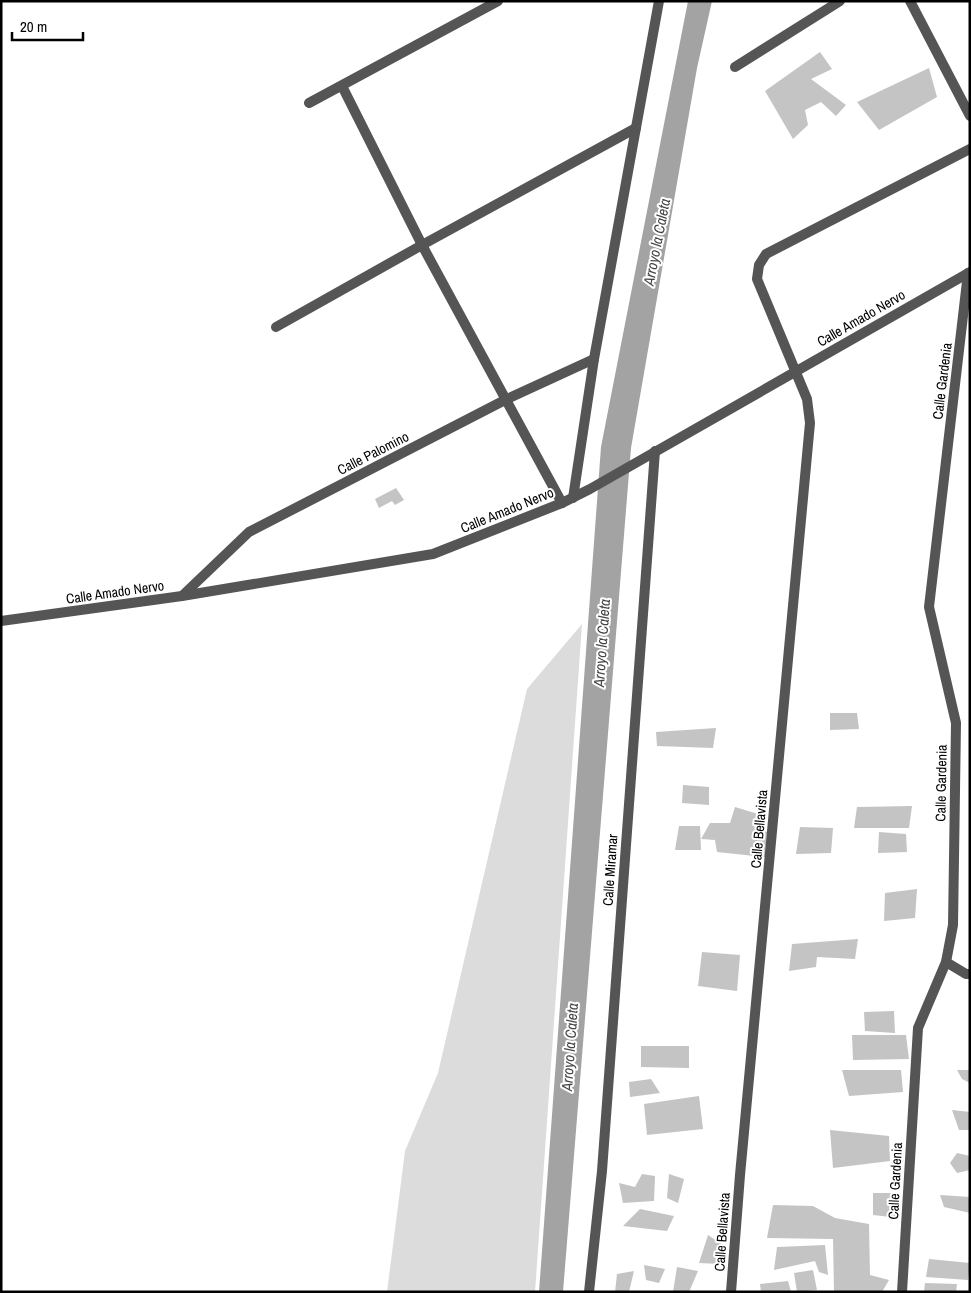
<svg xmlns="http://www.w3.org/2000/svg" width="971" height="1293" viewBox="0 0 971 1293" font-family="'Archivo Narrow',sans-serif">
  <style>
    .green { fill: #dcdcdc }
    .water { fill: #a3a3a3 }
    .building { fill: #c4c4c4 }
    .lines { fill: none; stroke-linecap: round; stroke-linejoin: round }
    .street { stroke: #555; stroke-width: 10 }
    .labels { text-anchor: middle; stroke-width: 4; stroke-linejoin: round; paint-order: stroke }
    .street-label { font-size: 14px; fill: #000; stroke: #fff }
    .water-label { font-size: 15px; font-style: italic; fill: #444; stroke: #fff }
  </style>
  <rect width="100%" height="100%" fill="#fff"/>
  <path class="green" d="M582,624L535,1292H387L405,1151L438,1073L527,689Z"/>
  <path class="water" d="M688,1H712L697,68L631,448L563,1292H539L601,447Z"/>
  <g class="building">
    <path d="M820,52L832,69L811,79L846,105L836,116L821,102L805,110L808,125L793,139L765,91Z"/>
    <path d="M929,68L937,97L879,130L857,102Z"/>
    <path d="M396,488L404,500L395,505L392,501L379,508L375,499Z"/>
    <path d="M830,713H857L859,729L830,730Z"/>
    <path d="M716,728L713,748L657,746L656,732Z"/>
    <path d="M683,785L709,787V805L682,803Z"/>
    <path d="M912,806L909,828H854L857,807Z"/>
    <path d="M735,807L758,814L755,828L767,832L765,857L717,852L715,840L701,839L710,823H730Z"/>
    <path d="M679,826H700L701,850H675Z"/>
    <path d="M800,827L833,828L831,853L796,854Z"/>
    <path d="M879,832L906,834L907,852L878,853Z"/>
    <path d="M917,889L915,918L884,921L885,893Z"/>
    <path d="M858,939L855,959L817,957L816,967L789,971L792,944Z"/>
    <path d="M702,952L740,955L737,991L698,986Z"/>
    <path d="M894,1011L895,1033L865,1031L864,1012Z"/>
    <path d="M852,1035H906L909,1059L853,1060Z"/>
    <path d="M641,1046H689V1068L641,1067Z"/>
    <path d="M842,1070H901L903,1092L849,1096Z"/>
    <path d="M957,1070H970V1083L962,1079Z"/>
    <path d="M651,1079L660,1093L630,1097L629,1082Z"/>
    <path d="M699,1096L703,1129L647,1135L644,1104Z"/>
    <path d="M952,1110L970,1112V1130H959Z"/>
    <path d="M830,1130L889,1136L890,1161L833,1168Z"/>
    <path d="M957,1153L970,1156V1170L957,1173L950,1163Z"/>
    <path d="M642,1174L655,1176L654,1201L623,1203L619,1183L635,1187Z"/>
    <path d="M669,1174L684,1179L678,1203L667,1198Z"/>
    <path d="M873,1193H899V1218L873,1215Z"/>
    <path d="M940,1195L970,1197V1213L944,1207Z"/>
    <path d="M773,1205L813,1206L835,1218L869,1224L870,1275L889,1280L882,1292H834L833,1239L767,1238Z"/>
    <path d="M640,1209L674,1216L667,1231L623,1226Z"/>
    <path d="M708,1235L723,1245L720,1264L699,1263Z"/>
    <path d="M825,1245L828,1275L819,1272L815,1261L774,1270L777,1247Z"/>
    <path d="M929,1259L970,1263L968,1280L926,1277Z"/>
    <path d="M644,1265L665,1269L659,1283L646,1280Z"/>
    <path d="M677,1267L698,1271L689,1292H673Z"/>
    <path d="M813,1270L817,1290L797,1292L794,1273Z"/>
    <path d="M634,1271L629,1292H615L617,1274Z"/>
    <path d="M788,1281L791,1292H761L760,1284Z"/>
    <path d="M925,1283L957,1284L956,1292H924Z"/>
  </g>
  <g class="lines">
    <g class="street">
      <path d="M910,1L970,116"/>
      <path d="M735,67L840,1"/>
      <path d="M342,86L422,245L562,503"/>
      <path d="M309,103L498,1"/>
      <path d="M276,327L422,245L636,128"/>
      <path d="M573,498L594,359L659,1"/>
      <path d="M182,596L249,532L505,400L594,359"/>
      <path d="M1,621L182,596L433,554L562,503L590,489L970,272"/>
      <path d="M946,962L966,974H970"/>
      <path d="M589,1292L602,1171L655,451"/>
      <path d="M731,1292L740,1175L810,423L807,399L757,279L759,265L766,254L970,149"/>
      <path d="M902,1292L918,1028L946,962L953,925L956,723L929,607L968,273"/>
    </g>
  </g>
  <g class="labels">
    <g class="street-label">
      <text transform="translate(861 318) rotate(-30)" y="5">Calle Amado Nervo</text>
      <text transform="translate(942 381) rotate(-83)" y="5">Calle Gardenia</text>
      <text transform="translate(373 453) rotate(-27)" y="5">Calle Palomino</text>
      <text transform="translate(507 510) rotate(-22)" y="5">Calle Amado Nervo</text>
      <text transform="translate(115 592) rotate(-8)" y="5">Calle Amado Nervo</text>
      <text transform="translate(941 783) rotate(-89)" y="5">Calle Gardenia</text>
      <text transform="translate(759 829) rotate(-85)" y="5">Calle Bellavista</text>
      <text transform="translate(610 870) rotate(-86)" y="5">Calle Miramar</text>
      <text transform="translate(895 1181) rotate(-87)" y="5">Calle Gardenia</text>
      <text transform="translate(722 1232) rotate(-86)" y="5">Calle Bellavista</text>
    </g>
    <g class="water-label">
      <text transform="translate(657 242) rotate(-79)" y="5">Arroyo la Caleta</text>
      <text transform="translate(602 643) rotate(-86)" y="5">Arroyo la Caleta</text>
      <text transform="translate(570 1047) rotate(-86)" y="5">Arroyo la Caleta</text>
    </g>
  </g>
  <rect width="971" height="1293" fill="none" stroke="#000000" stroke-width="5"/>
  <path d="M12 32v8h71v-8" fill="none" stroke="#000000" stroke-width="2.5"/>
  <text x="20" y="32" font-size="15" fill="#000000" stroke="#ffffff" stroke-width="4" paint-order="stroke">20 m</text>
</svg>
